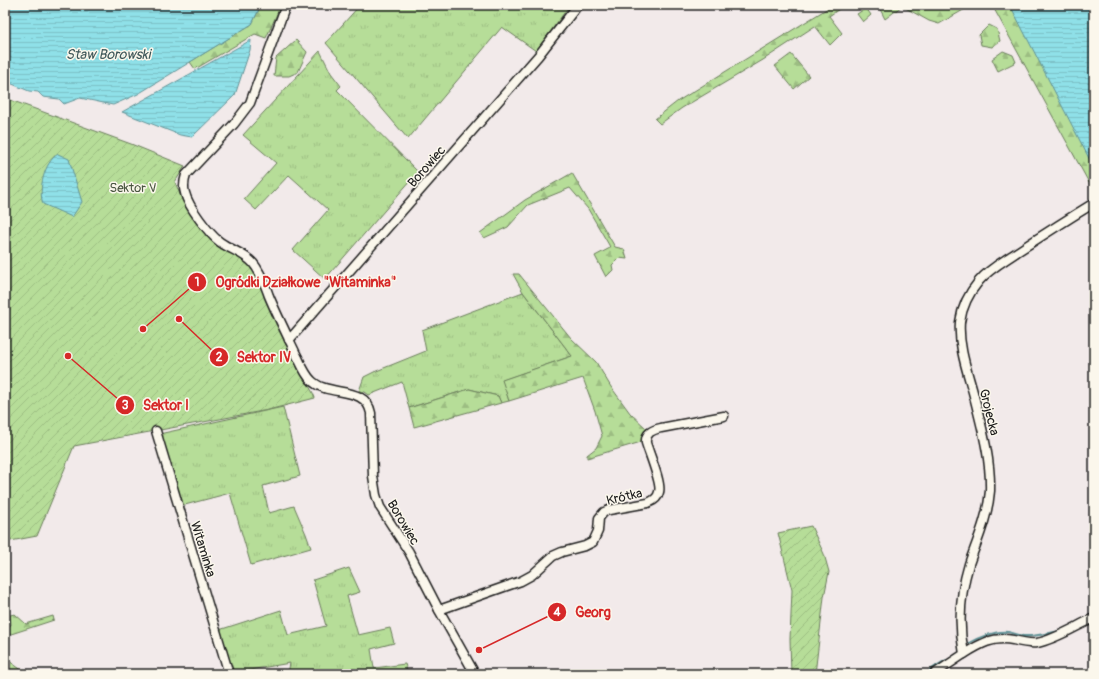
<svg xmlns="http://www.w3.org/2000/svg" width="1099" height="679" viewBox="0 0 1099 679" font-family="Pangolin,sans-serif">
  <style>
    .grass { fill: url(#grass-tufts); stroke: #697c5a }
    .forest { fill: url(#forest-firs); stroke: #697c5a }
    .garden { fill: url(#garden-furrows); stroke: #697c5a }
    .water { fill: url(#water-rules); stroke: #619296 }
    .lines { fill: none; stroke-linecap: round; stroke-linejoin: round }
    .stream { stroke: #619296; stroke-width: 2 }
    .minor-casing { stroke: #1c1c1c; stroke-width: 11 }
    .minor { stroke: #fbf7ec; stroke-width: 8 }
    .labels { text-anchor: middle; stroke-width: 3; stroke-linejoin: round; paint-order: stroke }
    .street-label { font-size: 13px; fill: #1c1c1c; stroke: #fbf7ec }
    .park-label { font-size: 13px; fill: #4a5641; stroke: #fbf7ec }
    .water-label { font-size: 14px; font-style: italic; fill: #3e5759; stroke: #fbf7ec }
    .leader { fill: none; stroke: #d62828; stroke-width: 1.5 }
    .callout-dot { fill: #d62828; stroke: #fbf7ec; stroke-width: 1.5 }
    .mark-label { font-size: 12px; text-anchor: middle; font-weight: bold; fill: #fff }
    .callout-label { font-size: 14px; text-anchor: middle; font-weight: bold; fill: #d62828; stroke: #fbf7ec; stroke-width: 3; stroke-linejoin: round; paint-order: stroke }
  </style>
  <defs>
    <pattern id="grass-tufts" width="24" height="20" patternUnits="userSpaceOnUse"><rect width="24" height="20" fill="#b6dd98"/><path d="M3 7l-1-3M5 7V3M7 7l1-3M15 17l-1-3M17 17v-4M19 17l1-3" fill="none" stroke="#9cbd82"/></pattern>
    <pattern id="forest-firs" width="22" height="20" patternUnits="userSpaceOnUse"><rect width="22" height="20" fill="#b6dd98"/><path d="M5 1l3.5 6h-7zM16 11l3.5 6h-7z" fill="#9cbd82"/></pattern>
    <pattern id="garden-furrows" width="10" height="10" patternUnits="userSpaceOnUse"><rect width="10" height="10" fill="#b6dd98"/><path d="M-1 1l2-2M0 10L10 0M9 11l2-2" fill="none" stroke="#9cbd82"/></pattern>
    <pattern id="water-rules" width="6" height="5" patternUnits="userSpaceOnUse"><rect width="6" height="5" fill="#8fe0e8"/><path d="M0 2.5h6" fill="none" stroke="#7bc0c6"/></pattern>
  </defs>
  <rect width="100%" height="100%" fill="#f2eaea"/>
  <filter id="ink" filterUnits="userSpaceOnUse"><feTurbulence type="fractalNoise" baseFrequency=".025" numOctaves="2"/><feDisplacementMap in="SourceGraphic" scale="8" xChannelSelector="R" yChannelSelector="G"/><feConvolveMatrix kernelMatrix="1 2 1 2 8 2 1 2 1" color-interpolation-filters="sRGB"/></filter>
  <g filter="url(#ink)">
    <g class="grass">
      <path d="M360,5H570L536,51L502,27L408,139L326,43Z"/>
      <path d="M320,51L331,73L341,86L337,90L418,172L325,279L293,250L328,210L289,175L256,210L244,199L276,163L243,135Z"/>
      <path d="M523,292L572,356L503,380L509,401L501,403L498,396L469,389L409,408L402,382L369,395L365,392L359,391L364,377L374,372L426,351L422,330Z"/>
      <path d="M283,407L300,476L263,486L269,513L294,506L306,534L311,548L251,565L230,493L181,506L159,434Z"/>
      <path d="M349,568L360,592L347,596L358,635L390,628L394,643L371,649L374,668L405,664L408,674H288L290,663L232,673L219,630L281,610L288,635L326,626L313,580Z"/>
    </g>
    <g class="forest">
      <path d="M261,5H281L266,38L255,34L195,69L190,62L252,24Z"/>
      <path d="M833,5H845L829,16L842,33L830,45L815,26L763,60L682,108L660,124L655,119L678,101Z"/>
      <path d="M878,5H972L939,24L929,21L902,6L885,19Z"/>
      <path d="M992,5H1011L1094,164V192Z"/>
      <path d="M866,8L871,15L863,22L857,14Z"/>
      <path d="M989,25L997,29L1000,41L992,47L981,45L979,35Z"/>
      <path d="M296,40L307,52L298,72L289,76H274L276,58Z"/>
      <path d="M1003,51L1013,55L1016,62L998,71L992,59Z"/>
      <path d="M791,54L809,76L794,89L775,66Z"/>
      <path d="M572,173L615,247L624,249L627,259L619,258L612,265L613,270L606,277L595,256L610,248L609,245L588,209L570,188L528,205L508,227L484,238L480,233L525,200Z"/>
      <path d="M513,274H519L571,338L596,362L611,387L630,413L647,429L642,436L641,442L587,458V455L596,448L602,436L595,411L583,378L509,401L502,380L572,356L523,292Z"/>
      <path d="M469,389L498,396L501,403L414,427L409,408Z"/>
      <path d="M15,614L26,624L53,616L54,620L5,636V626L11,625L10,615Z"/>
      <path d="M5,658L27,674H5Z"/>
    </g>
    <g class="garden">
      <path d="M5,98L131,144L185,166L175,182L183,202L209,238L220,248L238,257L253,269L296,363L313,393L315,398L268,410L74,446L37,536L5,542Z"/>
      <path d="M811,526L824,554L829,572L824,597L815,674H791L790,639L792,590L778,533Z"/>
    </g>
    <g class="water">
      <path d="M5,5H261L252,24L138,94L113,105L80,98L64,104L59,99L43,97L38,92L29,91L5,81Z"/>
      <path d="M1010,5H1094V168Z"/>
      <path d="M251,40L250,50L235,95L192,137L180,135L122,112Z"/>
      <path d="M58,154L69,159L82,202L72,217L43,204C38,190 44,162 58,154Z"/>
    </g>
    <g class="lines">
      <g class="stream">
        <path d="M967,644C977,638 997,630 1008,632C1013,633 1018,635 1023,636C1036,637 1048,633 1060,631"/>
        <path d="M925,674L936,666L946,660"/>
      </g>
      <defs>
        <g id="minor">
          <path d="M286,5L250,103L234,124L186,175C184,181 183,187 185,193C188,206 209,234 220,242C231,250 244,253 253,263C261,272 265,285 269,296C277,315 287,335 296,354C301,363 304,373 311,380C328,398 365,384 371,413L373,476L376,495L380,507L409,552L439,610L475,674"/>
          <path d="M289,340L538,56L578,5"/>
          <path d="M156,431L229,674"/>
          <path d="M439,610L521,581L532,575L553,556L562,552L585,546L593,542L598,531L599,518L604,512L609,510L648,503C653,501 658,498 659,492C662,484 649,453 646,443C645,433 652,430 661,428L724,416"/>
          <path d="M964,654C980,644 993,636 1013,640C1021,642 1029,644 1037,643C1057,639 1076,626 1094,618"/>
          <path d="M934,674L964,654C958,624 960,594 969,564C977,541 988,517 990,491C991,459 982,428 974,396C968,373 958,347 960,322C962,307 969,293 979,281C989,269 1004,261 1017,252C1043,235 1068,219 1094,203"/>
        </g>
      </defs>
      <use href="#minor" class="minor-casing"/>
      <use href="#minor" class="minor"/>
    </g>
  </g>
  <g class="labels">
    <g class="street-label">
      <text transform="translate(426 166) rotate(-49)" y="5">Borowiec</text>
      <text transform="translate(990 412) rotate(76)" y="5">Grojecka</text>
      <text transform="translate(624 496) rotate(-13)" y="5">Krótka</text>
      <text transform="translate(404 522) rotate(59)" y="5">Borowiec</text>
      <text transform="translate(204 549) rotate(73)" y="5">Witaminka</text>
    </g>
    <g class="park-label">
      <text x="133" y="192">Sektor V</text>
    </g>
    <g class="water-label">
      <text x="108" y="59">Staw Borowski</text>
    </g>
  </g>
  <path class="leader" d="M143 329L197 282M179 319L219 357M68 356L125 405M479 650L557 612"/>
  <g class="callout-dot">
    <circle cx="143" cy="329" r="4"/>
    <circle cx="179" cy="319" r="4"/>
    <circle cx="68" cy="356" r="4"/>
    <circle cx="479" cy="650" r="4"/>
    <circle cx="197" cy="282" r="10"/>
    <circle cx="219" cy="357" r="10"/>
    <circle cx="125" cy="405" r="10"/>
    <circle cx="557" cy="612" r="10"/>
  </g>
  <g class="mark-label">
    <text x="197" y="286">1</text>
    <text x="219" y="361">2</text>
    <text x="125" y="409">3</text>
    <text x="557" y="616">4</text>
  </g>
  <g class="callout-label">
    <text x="306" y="287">Ogródki Działkowe "Witaminka"</text>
    <text x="264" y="362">Sektor IV</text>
    <text x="166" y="410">Sektor I</text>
    <text x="593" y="617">Georg</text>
  </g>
  <rect width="1099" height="679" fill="none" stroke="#fbf7ec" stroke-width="20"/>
  <rect x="10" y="10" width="1079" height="659" fill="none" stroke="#1c1c1c" stroke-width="1.5" filter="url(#ink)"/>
</svg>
